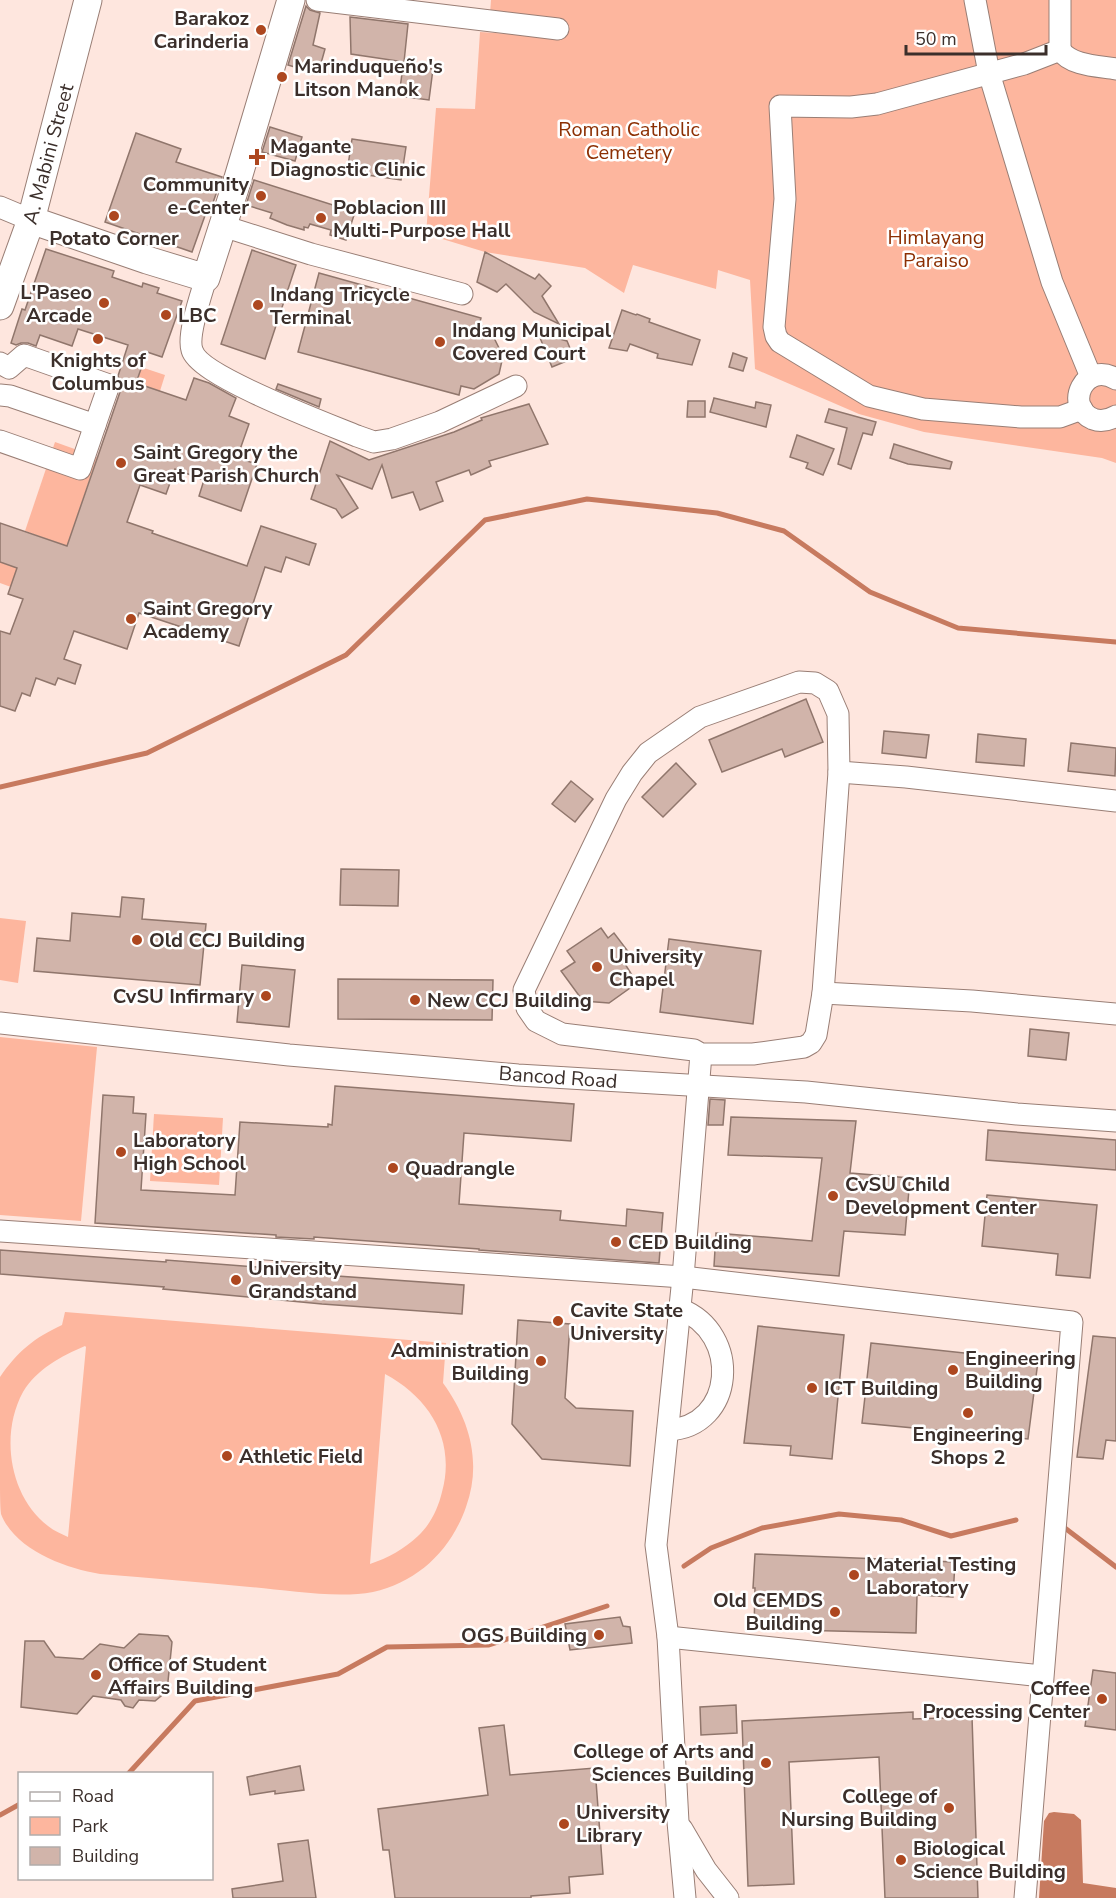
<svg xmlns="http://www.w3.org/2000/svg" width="1116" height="1898" viewBox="0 0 1116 1898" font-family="'Nunito Sans',sans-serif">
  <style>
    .green { fill: #fdb69e; fill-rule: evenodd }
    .water { fill: #c77a5f }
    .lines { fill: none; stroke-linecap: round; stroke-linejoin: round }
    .stream { stroke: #c77a5f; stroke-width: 5 }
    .building { fill: #d1b4aa; stroke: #90766c; stroke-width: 1.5 }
    .minor-casing { stroke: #997e75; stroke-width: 23 }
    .major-casing { stroke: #997e75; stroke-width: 29 }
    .minor { stroke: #fff; stroke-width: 21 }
    .major { stroke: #fff; stroke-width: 27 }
    .poi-dot { fill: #ad471f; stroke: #fff; stroke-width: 2 }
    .labels { text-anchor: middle; stroke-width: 5; stroke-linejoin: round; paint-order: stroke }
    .poi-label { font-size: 20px; font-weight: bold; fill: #3b2f2b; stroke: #fff; text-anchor: start }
    .park-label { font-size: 20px; fill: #8c2f03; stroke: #fff }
    .street-label { font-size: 20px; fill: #3b2f2b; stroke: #fff }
  </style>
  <rect width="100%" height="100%" fill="#fee6de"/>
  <g class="green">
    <path d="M491,0H1116V463L1102,458L924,432L859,414L755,369L750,280L718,270L716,289L633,265L624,293L585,268L485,252L426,234L436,108L475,109L480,32L558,37L490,14Z"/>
    <path d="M141,367L165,375L160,391L136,383Z"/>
    <path d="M55,442L97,457L67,546L25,531Z"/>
    <path d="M0,562L17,568L11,587L0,583Z"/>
    <path d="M0,918L26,921L18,983L0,980Z"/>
    <path d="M0,1037L97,1047L81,1221L0,1215Z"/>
    <path d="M154,1114L223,1118L219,1185L150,1181Z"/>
    <path d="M65,1312L446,1343L443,1383C470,1420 482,1463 466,1507C451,1550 418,1582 373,1592C337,1599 286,1590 250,1587C200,1582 150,1578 100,1574C65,1568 15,1550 1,1514C0,1505 0,1489 0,1478C0,1444 0,1410 0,1377C18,1351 34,1338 62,1325ZM85,1346L86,1347L68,1537C62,1534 54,1531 48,1526C9,1496 0,1434 23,1392C37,1369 61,1356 85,1346ZM385,1374C430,1398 456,1441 442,1492C438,1509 430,1525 418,1536C404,1549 388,1558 370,1564Z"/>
  </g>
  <path class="water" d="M1054,1812L1074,1814L1081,1820L1083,1883L1116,1888V1898H1039L1044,1821L1049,1813Z"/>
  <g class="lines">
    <g class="stream">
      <path d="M0,787L147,753L346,655L485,520L587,499L717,513L784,531L870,592L958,628L1116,642"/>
      <path d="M1061,1525L1116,1567"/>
      <path d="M684,1566L711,1548L762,1528L839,1514L901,1520L951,1536L1016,1520"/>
      <path d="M128,1774L195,1701L338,1674L387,1647L489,1645L607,1606"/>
      <path d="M0,1815L20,1804"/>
    </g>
  </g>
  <g class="building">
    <path d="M306,6L310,10L320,13L313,45L325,49L318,74L288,65Z"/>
    <path d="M350,17L408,24L404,62L351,54Z"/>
    <path d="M403,66L433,69L429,100L399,96Z"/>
    <path d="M270,127L302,137L295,161L262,152Z"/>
    <path d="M136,133L181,149L176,162L222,177L210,211L207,210L192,252L105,222Z"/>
    <path d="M352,139L406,147L401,180L347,172Z"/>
    <path d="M254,180L355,212L346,240L330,235L331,230L310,224L308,228L304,227V230L287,225L270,218L272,213L246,205Z"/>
    <path d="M46,249L114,271L112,277L142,287L143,283L159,288L157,293L182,301L162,357L147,352L136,383L186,400L194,378L209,383L236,398L229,416L249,424L237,458L257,464L241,511L199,496L204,480L175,469L166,494L140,485L127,522L153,531L152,533L247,566L261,526L316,544L309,565L286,557L281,572L265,567L239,646L139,613L127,649L74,631L64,659L81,665L75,684L58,678L55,685L36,678L30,696L22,693L15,711L0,706V631L10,634L23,599L8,594L17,568L0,562V523L67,546L121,389V382L118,376L128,345L78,329L72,346L40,335L36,346L28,343H21L16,345L11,343L22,309L25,310Z"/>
    <path d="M252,250L296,265L265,359L221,344Z"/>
    <path d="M485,252L535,279L539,274L551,286L542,296L559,324L534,312L506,284L497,292L477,282Z"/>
    <path d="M319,273L481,318L479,325L489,328L503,356L499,374L474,389L461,386L459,395L298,352Z"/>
    <path d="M622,310L636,315L637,314L650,319L649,322L700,340L692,365L657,358L658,354L630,344L627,351L609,348Z"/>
    <path d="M538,333L567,341L574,358L552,367Z"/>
    <path d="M733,353L747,358L743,371L729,367Z"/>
    <path d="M278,384L321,399L319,407L276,389Z"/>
    <path d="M714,398L755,408L756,402L771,405L766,427L710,412Z"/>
    <path d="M688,401H705V417H687Z"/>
    <path d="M529,404L548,444L489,461L491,466L471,475L469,470L436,482L443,501L420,510L413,492L392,498L382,465L372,489L337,475L358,508L342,518L336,509L311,499L330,441L369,460L454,432L482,420L481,418Z"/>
    <path d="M829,409L876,422L872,435L863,433L851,469L838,464L847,428L825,422Z"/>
    <path d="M797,435L834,449L823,475L806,468L808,463L790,457Z"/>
    <path d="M894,444L952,462L950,469L908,464L890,458Z"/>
    <path d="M806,699L823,742L785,757L782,749L722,772L709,740Z"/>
    <path d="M884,731L929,735L926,758L882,753Z"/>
    <path d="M978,734L1026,739L1024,766L976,762Z"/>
    <path d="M1071,743L1116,748L1115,776L1068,771Z"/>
    <path d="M676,763L696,784L663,817L642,797Z"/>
    <path d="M571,781L593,799L575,822L552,804Z"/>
    <path d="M341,869L399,870L398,906L340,905Z"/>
    <path d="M122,897L144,899L142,919L206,924L200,985L34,971L37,938L70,941L72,913L120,917Z"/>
    <path d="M601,928L608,938L614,933L633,958L625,964L637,983L609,1003L583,1001L561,971L575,962L567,951Z"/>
    <path d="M669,939L761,951L753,1024L660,1012Z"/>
    <path d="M242,965L295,970L289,1027L237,1022Z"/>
    <path d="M338,979L493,980L492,1020L338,1019Z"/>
    <path d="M1030,1029L1069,1033L1066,1060L1028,1056Z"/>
    <path d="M335,1086L574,1104L571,1141L464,1133L459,1204L561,1211L560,1220L626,1226L627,1209L663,1213L659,1263L479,1250V1249L314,1237V1239L276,1237V1235L95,1223L103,1095L134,1097L133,1113L146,1114L141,1190L235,1195L240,1122L328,1127V1124L332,1125Z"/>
    <path d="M710,1099L725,1100L723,1125H708Z"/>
    <path d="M731,1117L856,1121L850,1173L910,1178L905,1235L844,1231L839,1276L714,1266L716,1233L812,1241L822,1158L728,1155Z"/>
    <path d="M988,1130L1116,1140V1170L986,1160Z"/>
    <path d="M987,1195L1097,1205L1090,1278L1056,1275L1058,1254L982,1246Z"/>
    <path d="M0,1250L166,1262V1260L309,1271V1274L464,1285L462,1314L322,1304L163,1289L164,1287L0,1274Z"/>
    <path d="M518,1320L570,1324L565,1398L576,1408L633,1411L630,1466L542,1459L512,1424Z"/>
    <path d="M758,1326L844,1335L832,1459L790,1455L791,1446L744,1443Z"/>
    <path d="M1093,1336L1116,1338V1441L1106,1440L1103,1459L1077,1457Z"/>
    <path d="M871,1343L1038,1361L1028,1439L862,1423Z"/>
    <path d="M755,1554L955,1562L953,1597L917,1595L916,1633L754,1629L755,1588H753Z"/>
    <path d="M620,1617L623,1626L630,1627L632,1643L570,1650L565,1624Z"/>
    <path d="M139,1634L168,1636L172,1642L167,1691L155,1701L139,1700L133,1708L125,1706L121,1700L93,1696L77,1714L21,1707L25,1641H44L55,1657L83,1659L100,1644L124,1648Z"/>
    <path d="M1093,1670L1116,1673V1730L1085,1726Z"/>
    <path d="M736,1705L737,1733L701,1735L700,1707Z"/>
    <path d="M913,1712V1719L972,1717L978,1898H885L879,1757L789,1762L794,1884L748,1886L742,1721Z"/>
    <path d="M504,1725L510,1775L595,1768L603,1874L569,1877L570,1893L531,1896V1898H395L389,1850H383L378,1809L488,1795L479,1728Z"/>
    <path d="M300,1766L304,1790L275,1794V1791L250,1795L247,1777Z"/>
    <path d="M308,1840L316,1898H233L232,1889L283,1881L278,1844Z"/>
  </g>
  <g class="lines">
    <defs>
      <g id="minor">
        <path d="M317,0L558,29"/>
        <path d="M975,0L989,73L1052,282L1091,377"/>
        <path d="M1060,0V50"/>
        <path d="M0,207L31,220"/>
        <path d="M223,226L311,254L462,294"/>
        <path d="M206,278C201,295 187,335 192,350C199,376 328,424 357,436L374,442L392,439L440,422L516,386"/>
        <path d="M0,363L9,368L24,355L109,385L95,425L10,396L0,395"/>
        <path d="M1116,379C1085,360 1063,406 1093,419C1101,422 1109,420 1116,416"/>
        <path d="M1082,409L1060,417H1021L923,409L869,396L780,342L776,336L774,327L785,199L780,106L851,107L877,104L1024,64L1060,50C1071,66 1099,66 1116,69"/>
        <path d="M0,441L80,469L95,425"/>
        <path d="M839,772L906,777L1116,801"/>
        <path d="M823,993L972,1001L1116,1014"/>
        <path d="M0,1023L289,1055L417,1066L518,1075L806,1092L1017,1114L1116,1121"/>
        <path d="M0,1231L683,1277L1072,1322L1025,1898"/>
        <path d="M668,1430C735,1427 742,1333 680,1309"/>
        <path d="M668,1637L1042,1676"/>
        <path d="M682,1829L706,1870L728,1898"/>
        <path d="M685,1898L678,1822L668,1637L656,1545L683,1277L701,1054L694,1050L562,1034L536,1021L527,1008L524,990L616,799L632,773L648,753L700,717L799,682L815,683L828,691L838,714L839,772L823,993L816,1035L811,1043L804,1047L753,1054H701"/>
      </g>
      <g id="major">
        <path d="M31,220L147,260L206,278L235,188L291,0"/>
        <path d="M0,306L31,220L88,0"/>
      </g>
    </defs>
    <use href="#minor" class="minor-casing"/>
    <use href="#major" class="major-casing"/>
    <use href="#minor" class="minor"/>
    <use href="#major" class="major"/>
  </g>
  <g class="poi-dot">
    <circle cx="261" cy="30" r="6"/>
    <circle cx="282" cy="77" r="6"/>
    <path d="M254 148h6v6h6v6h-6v6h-6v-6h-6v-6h6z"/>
    <circle cx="261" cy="196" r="6"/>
    <circle cx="114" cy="216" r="6"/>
    <circle cx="321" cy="218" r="6"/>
    <circle cx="104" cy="303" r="6"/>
    <circle cx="258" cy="305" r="6"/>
    <circle cx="166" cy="315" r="6"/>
    <circle cx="98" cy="339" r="6"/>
    <circle cx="440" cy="342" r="6"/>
    <circle cx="121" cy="463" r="6"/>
    <circle cx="131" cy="619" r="6"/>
    <circle cx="137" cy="940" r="6"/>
    <circle cx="597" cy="967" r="6"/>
    <circle cx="266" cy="996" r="6"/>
    <circle cx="415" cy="1000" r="6"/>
    <circle cx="121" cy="1152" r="6"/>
    <circle cx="393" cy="1168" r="6"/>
    <circle cx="833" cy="1196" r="6"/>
    <circle cx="616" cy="1242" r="6"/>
    <circle cx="236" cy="1280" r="6"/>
    <circle cx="558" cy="1321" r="6"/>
    <circle cx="541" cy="1361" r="6"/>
    <circle cx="953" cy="1370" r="6"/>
    <circle cx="812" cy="1388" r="6"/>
    <circle cx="968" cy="1413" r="6"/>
    <circle cx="227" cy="1456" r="6"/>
    <circle cx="854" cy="1575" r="6"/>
    <circle cx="835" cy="1612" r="6"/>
    <circle cx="599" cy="1635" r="6"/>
    <circle cx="96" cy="1675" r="6"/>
    <circle cx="1102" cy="1699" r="6"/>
    <circle cx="766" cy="1763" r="6"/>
    <circle cx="949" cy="1808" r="6"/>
    <circle cx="564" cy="1824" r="6"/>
    <circle cx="901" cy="1860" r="6"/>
  </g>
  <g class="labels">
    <g class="poi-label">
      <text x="249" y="25" text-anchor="end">Barakoz<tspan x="249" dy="23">Carinderia</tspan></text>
      <text x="294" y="73">Marinduqueño's<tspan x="294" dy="23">Litson Manok</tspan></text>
      <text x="270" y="153">Magante<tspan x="270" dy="23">Diagnostic Clinic</tspan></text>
      <text x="249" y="191" text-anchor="end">Community<tspan x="249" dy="23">e-Center</tspan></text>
      <text x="333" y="214">Poblacion III<tspan x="333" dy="23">Multi-Purpose Hall</tspan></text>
      <text x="114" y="245" text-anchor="middle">Potato Corner</text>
      <text x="92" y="299" text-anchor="end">L'Paseo<tspan x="92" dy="23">Arcade</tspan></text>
      <text x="270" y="301">Indang Tricycle<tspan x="270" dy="23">Terminal</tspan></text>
      <text x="178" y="322">LBC</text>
      <text x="452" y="337">Indang Municipal<tspan x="452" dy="23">Covered Court</tspan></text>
      <text x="98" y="367" text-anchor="middle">Knights of<tspan x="98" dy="23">Columbus</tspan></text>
      <text x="133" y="459">Saint Gregory the<tspan x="133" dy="23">Great Parish Church</tspan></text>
      <text x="143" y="615">Saint Gregory<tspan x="143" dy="23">Academy</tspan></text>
      <text x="149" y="947">Old CCJ Building</text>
      <text x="609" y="963">University<tspan x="609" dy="23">Chapel</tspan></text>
      <text x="254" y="1003" text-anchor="end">CvSU Infirmary</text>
      <text x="427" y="1007">New CCJ Building</text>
      <text x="133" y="1147">Laboratory<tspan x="133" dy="23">High School</tspan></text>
      <text x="405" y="1175">Quadrangle</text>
      <text x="845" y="1191">CvSU Child<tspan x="845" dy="23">Development Center</tspan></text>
      <text x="628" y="1249">CED Building</text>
      <text x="248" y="1275">University<tspan x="248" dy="23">Grandstand</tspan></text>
      <text x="570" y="1317">Cavite State<tspan x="570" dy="23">University</tspan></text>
      <text x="529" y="1357" text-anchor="end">Administration<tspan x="529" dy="23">Building</tspan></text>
      <text x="965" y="1365">Engineering<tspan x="965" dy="23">Building</tspan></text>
      <text x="824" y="1395">ICT Building</text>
      <text x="968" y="1441" text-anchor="middle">Engineering<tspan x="968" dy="23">Shops 2</tspan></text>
      <text x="239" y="1463">Athletic Field</text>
      <text x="866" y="1571">Material Testing<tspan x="866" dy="23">Laboratory</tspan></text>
      <text x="823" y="1607" text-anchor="end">Old CEMDS<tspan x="823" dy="23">Building</tspan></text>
      <text x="587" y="1642" text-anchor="end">OGS Building</text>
      <text x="108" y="1671">Office of Student<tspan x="108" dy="23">Affairs Building</tspan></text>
      <text x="1090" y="1695" text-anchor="end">Coffee<tspan x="1090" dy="23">Processing Center</tspan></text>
      <text x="754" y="1758" text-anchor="end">College of Arts and<tspan x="754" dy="23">Sciences Building</tspan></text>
      <text x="937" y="1803" text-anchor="end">College of<tspan x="937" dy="23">Nursing Building</tspan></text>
      <text x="576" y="1819">University<tspan x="576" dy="23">Library</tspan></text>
      <text x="913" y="1855">Biological<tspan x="913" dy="23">Science Building</tspan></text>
    </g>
    <g class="park-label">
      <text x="629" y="136">Roman Catholic<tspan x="629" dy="23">Cemetery</tspan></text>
      <text x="936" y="244">Himlayang<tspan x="936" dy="23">Paraiso</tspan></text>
    </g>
    <g class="street-label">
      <text transform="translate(48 154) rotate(-75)" y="7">A. Mabini Street</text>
      <text transform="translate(558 1077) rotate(4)" y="7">Bancod Road</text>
    </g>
  </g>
  <rect x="18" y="1772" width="195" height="108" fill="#ffffff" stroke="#b1acaa" stroke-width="1.5"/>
  <rect x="30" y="1792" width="30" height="9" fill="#ffffff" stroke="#b1acaa" stroke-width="1.5"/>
  <text x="72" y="1802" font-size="18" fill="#3b2f2b">Road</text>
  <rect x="30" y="1817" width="30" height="18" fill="#fdb69e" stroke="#b1acaa" stroke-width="1.5"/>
  <text x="72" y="1832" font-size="18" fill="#3b2f2b">Park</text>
  <rect x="30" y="1847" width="30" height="18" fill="#d1b4aa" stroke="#b1acaa" stroke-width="1.5"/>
  <text x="72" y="1862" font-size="18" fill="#3b2f2b">Building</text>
  <path d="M906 45v9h140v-9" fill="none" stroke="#3b2f2b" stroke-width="3"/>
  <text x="915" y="45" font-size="18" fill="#3b2f2b" stroke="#ffffff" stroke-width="4.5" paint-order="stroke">50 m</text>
</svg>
